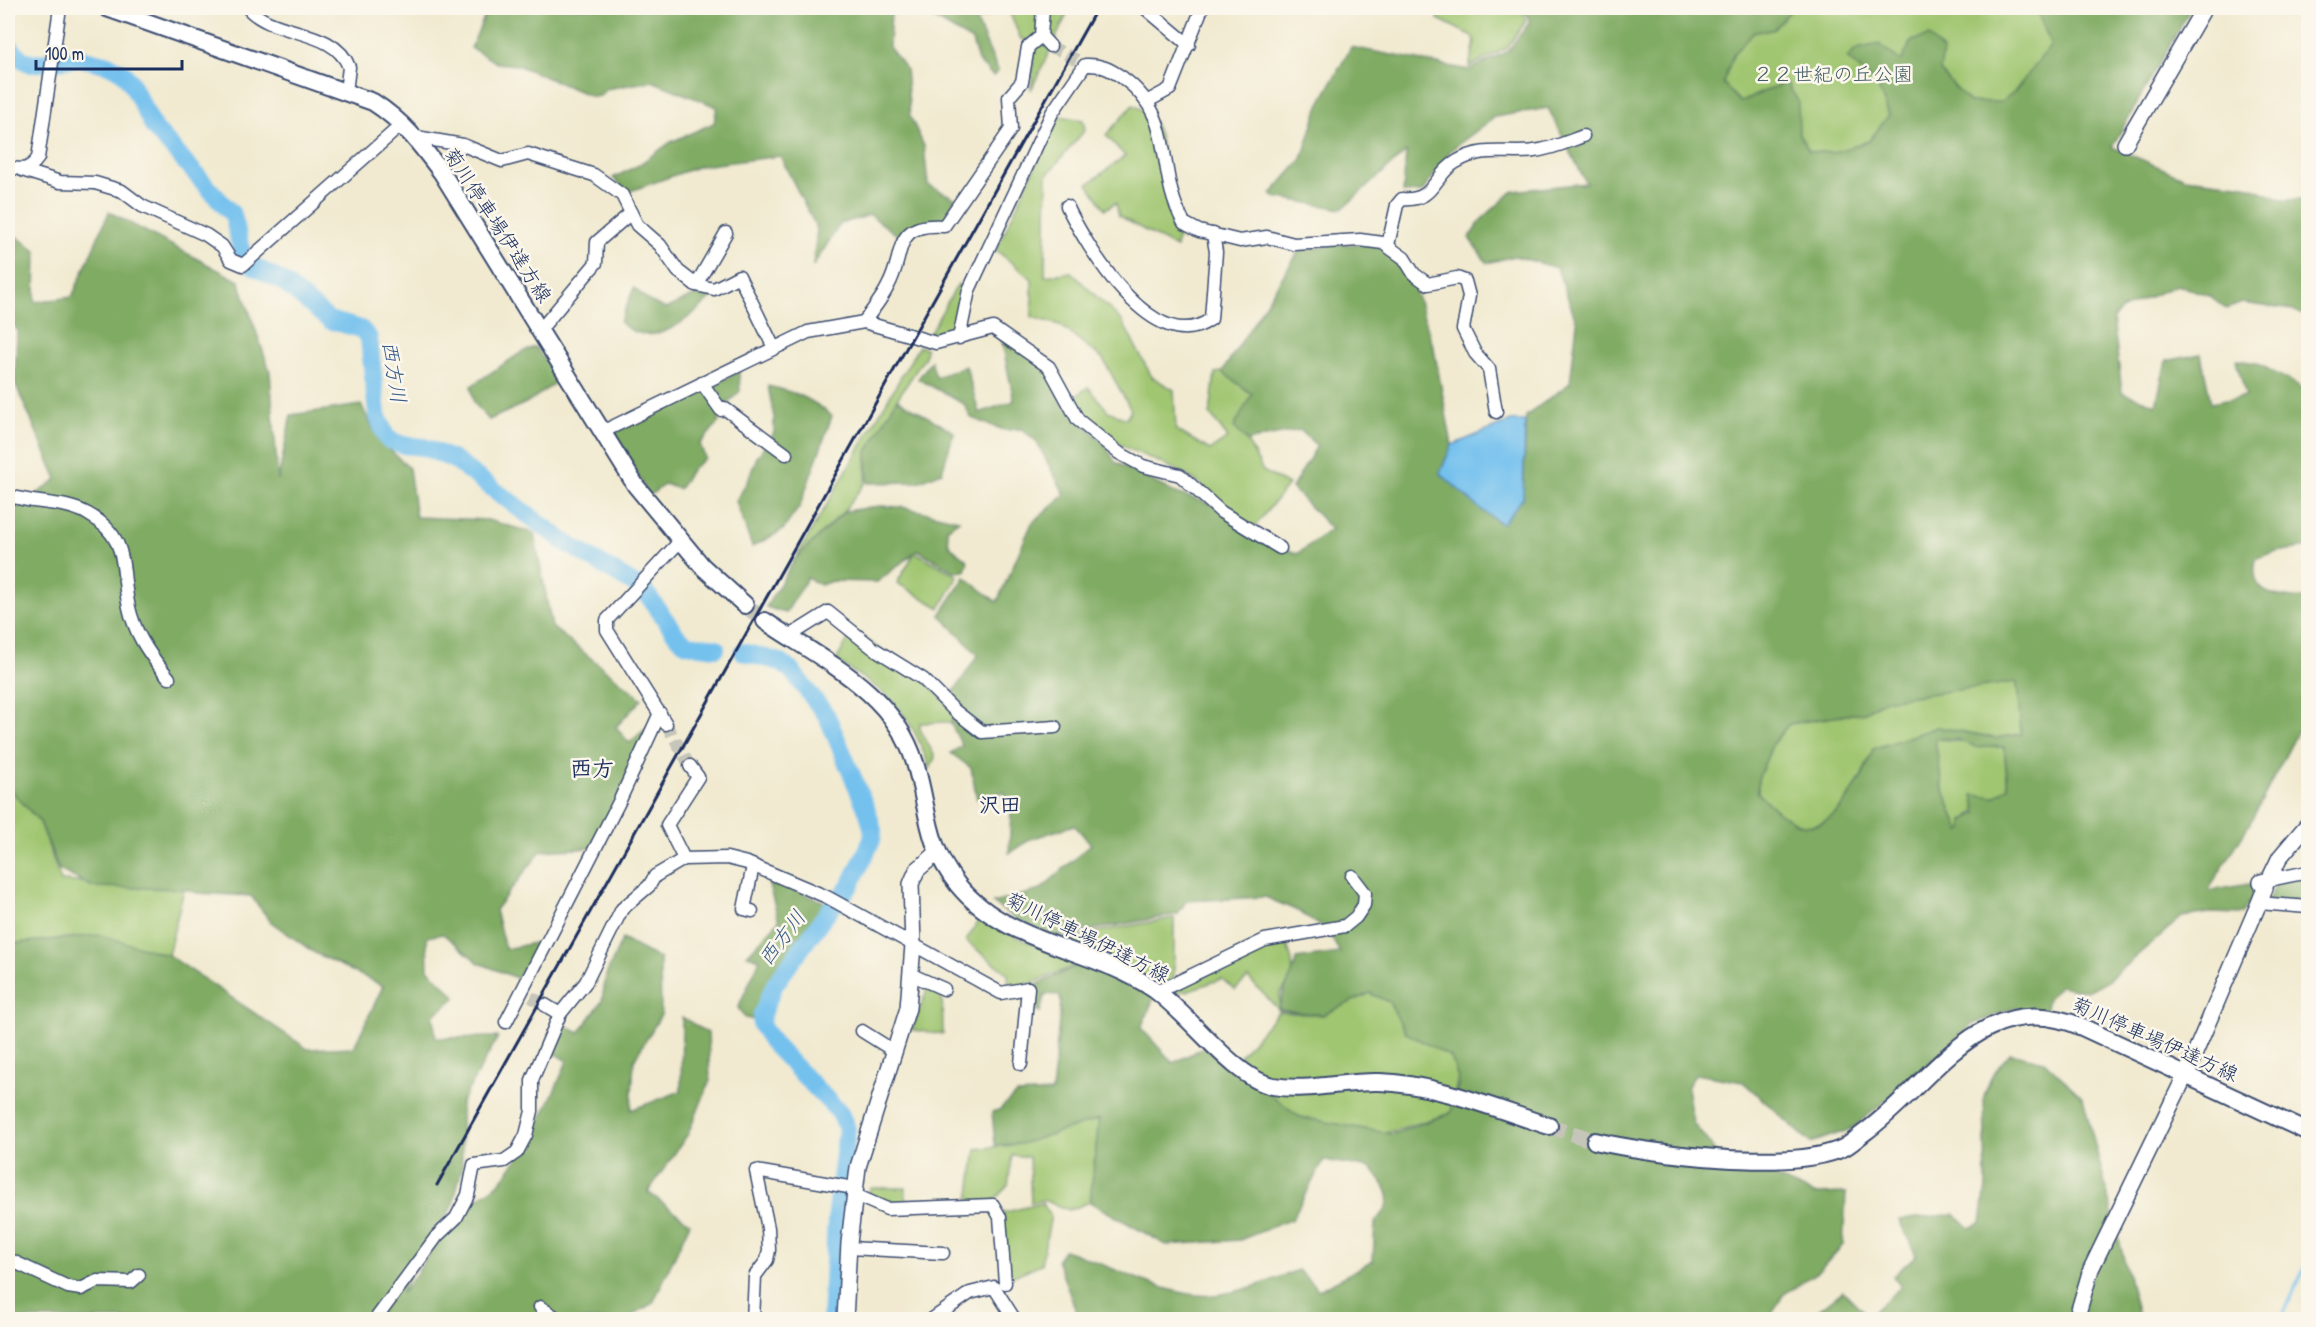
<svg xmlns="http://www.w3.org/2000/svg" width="2316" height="1327" viewBox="0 0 2316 1327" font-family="'Patrick Hand','Klee One',sans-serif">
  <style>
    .green { fill: #a0c671; stroke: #5e7a68; stroke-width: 1.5 }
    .forest { fill: #80ab63; stroke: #4e6d60; stroke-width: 1.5; fill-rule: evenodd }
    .water { fill: #75c1ee; stroke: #4878a6; stroke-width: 1.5 }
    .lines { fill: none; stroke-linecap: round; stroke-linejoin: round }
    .stream { stroke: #75c1ee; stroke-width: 3 }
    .river { stroke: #75c1ee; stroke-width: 18 }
    .minor-tunnel { stroke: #c6c5b9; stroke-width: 12; stroke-dasharray: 12 6; stroke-linecap: butt }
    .secondary-tunnel { stroke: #c6c5b9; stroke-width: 16; stroke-dasharray: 16 8; stroke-linecap: butt }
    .minor-casing { stroke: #3b4b6f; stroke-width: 15 }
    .tertiary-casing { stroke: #3b4b6f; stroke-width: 18 }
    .secondary-casing { stroke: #3b4b6f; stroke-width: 20 }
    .minor { stroke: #fff; stroke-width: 12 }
    .tertiary { stroke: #fff; stroke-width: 15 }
    .secondary { stroke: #fff; stroke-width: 16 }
    .rail { stroke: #1b2f5e; stroke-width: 3 }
    .labels { text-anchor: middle; stroke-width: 5; stroke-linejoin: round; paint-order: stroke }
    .park-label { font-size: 20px; fill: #435c64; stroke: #fbf7ec }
    .street-label { font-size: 20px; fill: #1b2f5e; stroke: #fbf7ec }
    .water-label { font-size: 21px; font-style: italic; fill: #365b89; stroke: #fbf7ec }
    .neighbourhood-label { font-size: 21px; font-weight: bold; fill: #1b2f5e; stroke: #fbf7ec }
    .quarter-label { font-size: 22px; font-weight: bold; fill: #1b2f5e; stroke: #fbf7ec }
  </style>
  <rect width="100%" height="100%" fill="#fbf7ec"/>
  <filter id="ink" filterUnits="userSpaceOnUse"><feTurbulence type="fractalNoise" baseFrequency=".0167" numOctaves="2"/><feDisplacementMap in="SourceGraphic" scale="12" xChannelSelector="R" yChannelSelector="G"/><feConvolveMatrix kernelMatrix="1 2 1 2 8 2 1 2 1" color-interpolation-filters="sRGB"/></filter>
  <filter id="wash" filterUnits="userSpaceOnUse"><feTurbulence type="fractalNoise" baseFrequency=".008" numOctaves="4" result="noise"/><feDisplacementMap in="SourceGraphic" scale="24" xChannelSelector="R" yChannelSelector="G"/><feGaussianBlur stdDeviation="1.35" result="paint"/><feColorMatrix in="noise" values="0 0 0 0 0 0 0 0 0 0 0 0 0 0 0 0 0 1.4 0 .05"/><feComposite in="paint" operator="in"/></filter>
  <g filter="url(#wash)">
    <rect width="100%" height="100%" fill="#f1ead0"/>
    <g class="green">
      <path d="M971,8H1070L1031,90L1035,41L1021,39L1008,9L976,20Z"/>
      <path d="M1465,8H1522L1526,21L1507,48L1469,67L1475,42L1472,36L1438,19V11L1462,12Z"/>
      <path d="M1749,8H2044L2065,52L2007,117L1904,125L1832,165L1727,127L1709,51Z"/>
      <path d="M1133,105C1171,121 1159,165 1166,199C1168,207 1176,216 1180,223L1176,248L1119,216L1116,203L1105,209L1088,184L1125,156L1106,135Z"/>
      <path d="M1059,116L1083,120L1085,130L1047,175L1045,276L1071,272L1122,321L1152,377L1174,390L1176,430L1210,450L1228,438L1210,414L1215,373L1222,372L1252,394L1235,427L1247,441L1263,471L1288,485L1252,530C1231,512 1209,487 1184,474C1143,452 1097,444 1069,402L1088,387L1108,411L1126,419L1131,410L1103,359L1060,325L1032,317V279L996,250Z"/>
      <path d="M958,284L963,291L957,329L940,338L928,336Z"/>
      <path d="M919,346L926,348L925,357L897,399L867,452L866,482L844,511L795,559Z"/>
      <path d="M915,552L958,576L940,608L897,583Z"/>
      <path d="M853,630L924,680L958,715L950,722L920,723V729L935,757L930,769C908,707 891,695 836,661Z"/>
      <path d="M2017,681L2022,734L1996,738L1937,727L1873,749C1864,774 1837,832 1803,825C1786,822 1770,805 1758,793V779L1773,743L1789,724L1865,712L1884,700Z"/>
      <path d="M1934,739C1958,739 1980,747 2004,747L2008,787L1963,821V830L1960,831L1942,786Z"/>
      <path d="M8,787L40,822L61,881L184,889L168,955L80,937L8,944Z"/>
      <path d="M982,915L1015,936L1080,964L1029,984L1009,988L1008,974L966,941Z"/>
      <path d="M1174,918V980L1157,987L1056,939Z"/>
      <path d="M1285,937L1292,961L1293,977L1280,994L1279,1010L1248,978L1235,990L1222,979L1186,991L1169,992Z"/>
      <path d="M929,985L942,991L943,1034L912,1030Z"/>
      <path d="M1369,993L1389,1002L1407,1033L1424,1039L1451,1057L1458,1076L1451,1113L1383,1134L1300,1117L1232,1065L1278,1012L1323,1015Z"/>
      <path d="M1099,1119L1090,1202L1069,1210L1043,1200L1031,1203L1029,1157L1012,1155L1008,1186L993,1201H969L976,1149L1021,1144Z"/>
      <path d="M871,1188H906L905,1205L880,1204L866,1196Z"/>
      <path d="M1042,1203L1051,1216L1041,1264L1007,1279L1002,1213Z"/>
    </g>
    <g class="forest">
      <path d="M488,8H971L998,71L993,76L978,61L972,41L920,10L891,13L889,47L906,69L910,116L924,146L928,185L955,198L944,222L900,237L870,215L840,224L813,266L817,229L780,156L700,166L628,192L613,178L637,166L671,142L714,123L717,107L652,81L606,89L600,96L593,97L517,65L497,63L471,48Z"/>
      <path d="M1524,8H1793L1773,30L1754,32L1734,53L1723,83L1740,102L1786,82L1798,101L1799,134L1809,151L1832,153L1869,141L1889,115L1877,85L1847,58L1857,49L1879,44L1901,61L1912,41L1929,36L1943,51L1940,71L1969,102H2001L2015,91L2051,45L2037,11L2030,8H2191L2112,147L2185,178L2246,185L2282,200H2308V317L2293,310L2242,303L2227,309L2209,295L2177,285L2123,309L2113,318L2122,392L2156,405L2166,361L2201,354L2211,403L2246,396L2236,360L2257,363L2308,391V547L2270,553L2256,559C2248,599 2279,595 2308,600V712L2250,823L2208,891L2261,882L2242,914L2209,913L2182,917L2106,982L2087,991L2060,986L2048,998L2045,1013L2014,1008L1973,1024L1894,1094L1851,1129L1811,1143L1743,1082L1695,1074L1687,1088L1693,1123L1716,1152L1814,1194L1846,1193L1843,1245L1820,1270L1783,1295L1769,1319H1079L1057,1260L1064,1250C1106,1263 1171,1300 1214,1295C1243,1292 1271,1281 1298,1270L1319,1290L1373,1261L1375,1222C1399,1200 1387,1189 1371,1168L1324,1160L1292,1219L1240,1240L1166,1245L1090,1202L1099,1119L1021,1144L995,1145L992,1112L999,1110L1016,1094L1052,1092L1061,1001L1059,995L1045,994L1040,1012L1030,1008L1032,987L1080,964L1109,972L1155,995L1141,1028L1173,1063L1207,1046L1300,1117L1392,1134L1451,1113L1459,1081L1451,1057L1406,1033L1389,1002L1370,993L1323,1015L1279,1010C1281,990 1293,979 1296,959L1340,953L1327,930L1298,911L1265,897L1186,901L1178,914L1053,937L1016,919L993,903L1040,890L1091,844L1074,825L1031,839L1009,853L1011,812L1004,792L977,799L971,768L951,753L962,746L950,722L960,716L947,702L978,655L940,615L965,577L997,602L1032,523L1065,495L1036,441L1022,429L1004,430L971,418L964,404L918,379L931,361L936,377L966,366L979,413L1014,401L1001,337L1048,370L1061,402L1106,445L1115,462L1173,492L1211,504L1259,535L1297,554L1331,529L1292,488L1317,446L1300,430L1247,441L1234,427L1252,394L1222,372L1299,251L1339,244L1384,246L1412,280L1434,349L1452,445L1440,473L1498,522L1523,498L1526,416L1570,383L1577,323L1557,268L1515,256L1487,263L1469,238L1481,220L1513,191L1586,183L1548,108L1495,117L1451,150L1422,192L1403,193L1406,152L1342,209L1274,197L1271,194L1302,159L1319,105L1351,47L1469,70L1508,51L1530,22ZM2017,682L2021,734L1996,738L1937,727L1873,749C1865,774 1837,832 1803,825C1786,821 1770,805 1758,793V779L1773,743L1789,724L1865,712L1884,700ZM1935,739H1956L1976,747H2004L2008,787L1995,797L1973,795L1977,813L1963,821V829L1960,831L1942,786Z"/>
      <path d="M109,212L239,281L270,372L278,480L291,415L361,405L379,439L409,468L416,517L488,520L534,533L552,627L642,699L616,727L629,743L657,719L592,848L541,851L495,910L505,949L543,941L524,981L479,963L443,934L427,937L428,969L456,997L433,1016L436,1038L498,1037L461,1103L462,1168L452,1208L430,1234L401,1294C423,1270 436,1235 459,1211C471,1199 490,1194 500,1182C527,1150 552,1099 567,1061L551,1051L562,1024L579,1033L602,1001L606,975L622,939L660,959L661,1015L634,1060L631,1110L681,1091L682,1017L708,1033L710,1081L688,1134L648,1192L690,1223L653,1303L625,1320L8,1319V944L100,935L168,955L308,1049L354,1047L383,986L315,953L271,922L251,896L198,893L184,889L93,887L59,870L40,822L8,787V515L57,479L15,383L17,330L8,316V230L36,251L35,302L72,297Z"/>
      <path d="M634,288L649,301L666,309L695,295L713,296C689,319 652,353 620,322Z"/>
      <path d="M535,347L549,365L555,383L530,401L489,420L474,403L471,386L522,352Z"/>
      <path d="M739,371L740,391L721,410L719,422L700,444L705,458L691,470L679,489L665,484L649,496L615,432L697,395Z"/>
      <path d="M768,386C794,392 811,398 832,416L800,506L783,530L752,547L736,501L748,480L757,457L774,433V417Z"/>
      <path d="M897,399L954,432L942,472L918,482L868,483L867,452Z"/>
      <path d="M880,506L902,507L959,520L947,529L949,545L968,561L965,571L955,572L918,550L877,582L832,581L821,585L807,578L786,613L766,607L795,559L842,514L846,511Z"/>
      <path d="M2308,875V908L2268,901L2277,881Z"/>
      <path d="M767,878L827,903L809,936L772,983L756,1020L745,1018L738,1008L760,959L747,955L779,921Z"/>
      <path d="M2010,1053L2044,1061L2083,1098L2139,1319L1806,1320L1843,1291L1868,1316L1901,1287L1893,1276L1916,1255L1899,1220L1955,1214L1970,1228L1981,1223L1986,1186L1984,1096L1992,1075Z"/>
    </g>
    <path class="water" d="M1511,421H1525L1523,498L1502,524L1479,508L1440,473L1452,445Z"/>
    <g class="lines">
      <path class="stream" d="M2281,1320L2308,1260"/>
      <g class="river">
        <path d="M8,44L20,58L31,64L80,58L109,65L122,72L130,81L154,128L233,215L242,252L251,265L282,281L329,320L361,329L369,338L377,414L387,439L403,445L424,447L454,460L566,543L644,590L677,636L687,644L716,648"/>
        <path d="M743,652L780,662L791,670L827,716L868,813L873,831L872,840L850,886L830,909L775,984L762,1014L761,1025L774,1045L840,1113L847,1129L836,1221L831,1320"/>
      </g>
    </g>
  </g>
  <g filter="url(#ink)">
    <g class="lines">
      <g class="minor-tunnel">
        <path d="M1050,46L1077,60"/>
        <path d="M666,724L690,766"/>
        <path d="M531,997L545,1005"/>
      </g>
      <g class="secondary-tunnel">
        <path d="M745,605L765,621"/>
        <path d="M1549,1126L1595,1141"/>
      </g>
      <defs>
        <g id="minor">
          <path d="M248,8C273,37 334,27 349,67L346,92"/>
          <path d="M1145,8L1189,45"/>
          <path d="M1041,36L1050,46"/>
          <path d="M1148,101L1170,89L1202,8"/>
          <path d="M8,167C22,170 29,171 38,158L60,8"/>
          <path d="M22,170L60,182L95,183L122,191L142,206L206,235L222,246L231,260L243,265L398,128L416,137L463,145L502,161L528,154L594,175L622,195L637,225L660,245L678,271L696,285L714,289L739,276L774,348"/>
          <path d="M1067,206C1086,246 1155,361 1211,319L1216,252L1213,234"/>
          <path d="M1388,245L1397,205L1402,199C1435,202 1433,175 1456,162C1484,145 1507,155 1534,151C1552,149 1567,142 1583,136"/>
          <path d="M696,285L726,233"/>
          <path d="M864,322C872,310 882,299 888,286C906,254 891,222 944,226L1011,129L1009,97L1022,82L1028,47L1041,36L1043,8"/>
          <path d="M540,330L596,263L597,242L631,213"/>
          <path d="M959,338L969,290L1052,113L1085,65C1100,64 1110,69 1123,78C1178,118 1154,170 1184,223L1199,231L1240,241L1267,237L1294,244L1360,240L1383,243L1404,258L1414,274L1428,284L1457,278L1465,281L1469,296L1463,329L1475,353L1489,369L1496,412"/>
          <path d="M702,383L721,410L724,408L786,454"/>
          <path d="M602,432L808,332L864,322L936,343L993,328L1049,367L1078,420L1119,453L1143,466L1180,475L1221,512L1280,548"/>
          <path d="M8,495C33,505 64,500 88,514C134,540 118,572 131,615C138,639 153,659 169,678"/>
          <path d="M788,637L828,612L873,648L923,679L955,711L982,732L1055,727"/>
          <path d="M666,724L607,630V620L681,540"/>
          <path d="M684,859L667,825L698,777L690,766"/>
          <path d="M2269,880L2308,872"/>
          <path d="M2259,903L2308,907"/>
          <path d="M752,911L744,909L753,866"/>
          <path d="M912,975L944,989"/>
          <path d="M1157,992L1265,940L1345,926L1356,917L1364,905L1365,893L1352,876"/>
          <path d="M545,1005L560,1014"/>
          <path d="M506,1022L619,802L660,713"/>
          <path d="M862,1031L894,1051"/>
          <path d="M853,1194L887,1209L993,1205L1000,1217L1005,1283"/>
          <path d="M849,1248L943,1253"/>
          <path d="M8,1259L68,1287L81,1289L97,1281L131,1282L139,1275"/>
          <path d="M540,1307L560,1320"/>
          <path d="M375,1320L437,1236L456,1218L468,1195L474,1165L504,1161L517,1152L526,1135L532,1111V1080L560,1014L586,982L622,909L649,886L655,876L684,859L727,858L747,863L827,897L1001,993L1028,988L1021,1064"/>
          <path d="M753,1320L755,1276L767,1260L769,1250L768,1228L756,1171L854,1188"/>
          <path d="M931,1320L970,1293L994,1287L1015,1320"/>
        </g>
        <g id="tertiary">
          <path d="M2125,144L2204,8"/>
          <path d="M845,1320L849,1243L858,1167L908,1008L913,945L911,884L917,870L937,853"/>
          <path d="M2076,1320L2091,1269L2186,1074L2259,903L2265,888L2261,882L2269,880L2280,857L2308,824"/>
        </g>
        <g id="secondary">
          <path d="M107,8L373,102C403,121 421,145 442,173L636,486L703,567L745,605"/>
          <path d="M765,621C822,660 893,691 915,763C929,808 925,844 958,885C1006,944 1092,948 1152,988C1188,1012 1233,1078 1273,1086C1307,1092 1344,1081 1379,1082C1437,1084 1493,1108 1549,1126"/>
          <path d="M1595,1141C1651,1154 1792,1172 1843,1148C1851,1144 1858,1137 1865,1132C1934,1082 1982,984 2082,1027L2308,1132"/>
        </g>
      </defs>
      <use href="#minor" class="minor-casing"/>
      <use href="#tertiary" class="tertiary-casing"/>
      <use href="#secondary" class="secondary-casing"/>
      <use href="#minor" class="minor"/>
      <use href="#tertiary" class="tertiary"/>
      <use href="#secondary" class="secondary"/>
      <path class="rail" d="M437,1185L1097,8"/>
    </g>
  </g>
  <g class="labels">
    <g class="park-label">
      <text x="1833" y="81">２２世紀の丘公園</text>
    </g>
    <g class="street-label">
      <text transform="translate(498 225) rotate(57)" y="7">菊川停車場伊達方線</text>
      <text transform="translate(1088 937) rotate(26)" y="7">菊川停車場伊達方線</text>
      <text transform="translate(2155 1039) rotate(24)" y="7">菊川停車場伊達方線</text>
    </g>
    <g class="water-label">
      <text transform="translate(394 372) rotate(81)" y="7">西方川</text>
      <text transform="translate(782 938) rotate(-53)" y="7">西方川</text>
    </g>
    <g class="neighbourhood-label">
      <text x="1000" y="812">沢田</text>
    </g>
    <g class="quarter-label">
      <text x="592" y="776">西方</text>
    </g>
  </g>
  <rect width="2316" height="1327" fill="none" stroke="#fbf7ec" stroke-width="30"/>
  <path d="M36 60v9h146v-9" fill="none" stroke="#1b2f5e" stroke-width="3"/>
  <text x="45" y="60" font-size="18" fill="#1b2f5e" stroke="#fbf7ec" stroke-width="4.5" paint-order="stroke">100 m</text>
</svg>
